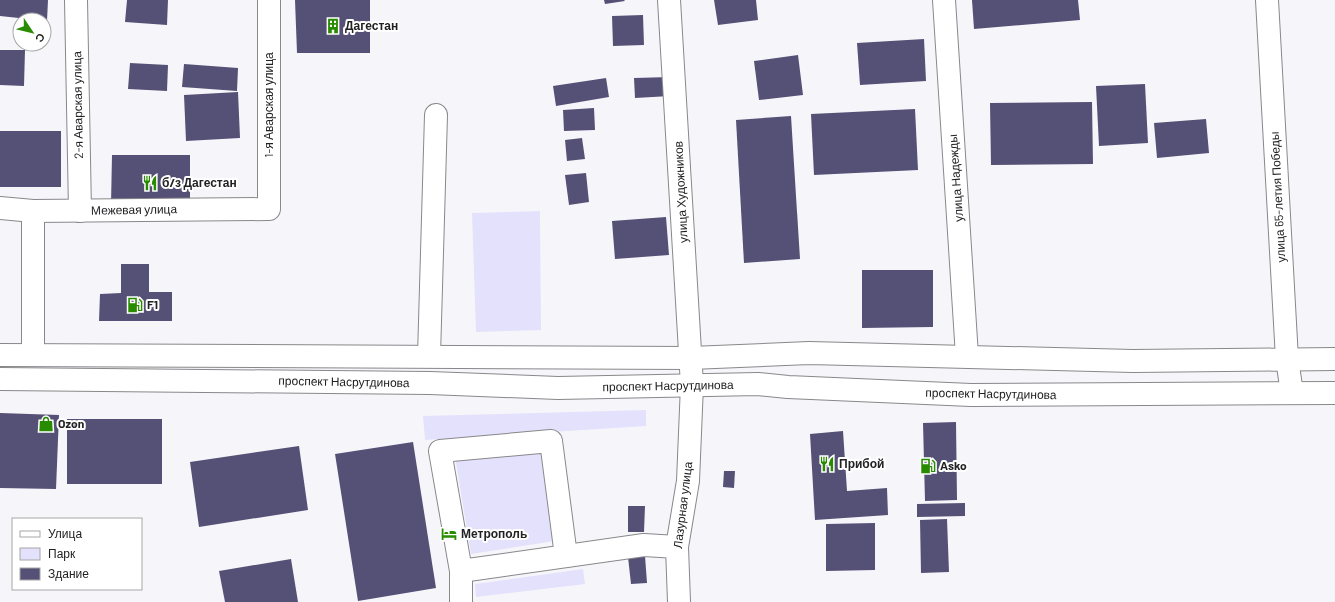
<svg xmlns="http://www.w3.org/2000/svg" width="1335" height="602" viewBox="0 0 1335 602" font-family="Barlow,sans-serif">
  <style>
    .green { fill: #e4e1fc }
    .building { fill: #555075 }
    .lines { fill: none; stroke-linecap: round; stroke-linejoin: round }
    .minor-casing { stroke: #88888b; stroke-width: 24 }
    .major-casing { stroke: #88888b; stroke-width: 24 }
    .minor { stroke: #fff; stroke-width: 22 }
    .major { stroke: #fff; stroke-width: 22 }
    .labels { text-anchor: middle; stroke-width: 4; stroke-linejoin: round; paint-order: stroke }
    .poi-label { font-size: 12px; font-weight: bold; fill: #222123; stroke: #fff; text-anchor: start }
    .street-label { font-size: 12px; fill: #222123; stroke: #fff }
  </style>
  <rect width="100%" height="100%" fill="#f6f6fa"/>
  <g class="green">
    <path d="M540,211L541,330L476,332L472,213Z"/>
    <path d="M646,410V426L425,440L423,416Z"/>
    <path d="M541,447L555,541L471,554L455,457Z"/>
    <path d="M583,569L585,584L476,597L475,584Z"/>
  </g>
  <g class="building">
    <path d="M0,0H48L47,21L0,16Z"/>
    <path d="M127,0H168L167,25L125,22Z"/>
    <path d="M295,0H370V53H297Z"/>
    <path d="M604,0H624L625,1L605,4Z"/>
    <path d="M714,0H756L758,20L718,25Z"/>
    <path d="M972,0H1078L1080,20L974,29Z"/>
    <path d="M643,15L644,45L613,46L612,16Z"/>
    <path d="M924,39L926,81L860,85L857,43Z"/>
    <path d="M0,50H25L24,86L0,85Z"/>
    <path d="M798,55L803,95L759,100L754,61Z"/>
    <path d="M130,63L168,65L167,91L128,89Z"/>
    <path d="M184,64L238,68L237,91L182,87Z"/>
    <path d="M670,77V96L635,98L634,78Z"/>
    <path d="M606,78L609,97L556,106L553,86Z"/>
    <path d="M1145,84L1148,143L1099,146L1096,86Z"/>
    <path d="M238,92L240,138L186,141L184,95Z"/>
    <path d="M1092,102L1093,164L991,165L990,103Z"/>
    <path d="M594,108L595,130L564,131L563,110Z"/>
    <path d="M915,109L918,170L814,175L811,114Z"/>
    <path d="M791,116L800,259L744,263L736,120Z"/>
    <path d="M1206,119L1209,153L1157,158L1154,123Z"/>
    <rect x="0" y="131" width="61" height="56"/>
    <path d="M582,138L585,159L567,161L565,140Z"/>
    <path d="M112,155H190V204H111Z"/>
    <path d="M586,173L589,202L569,205L565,175Z"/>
    <path d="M666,217L669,255L615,259L612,221Z"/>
    <path d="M121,264H149V292H172V321H99L100,294L121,293Z"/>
    <path d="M862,270H933V327L862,328Z"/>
    <path d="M0,413L59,415L56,489L0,488Z"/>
    <rect x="67" y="419" width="95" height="65"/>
    <path d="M956,422L957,500L925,501L923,423Z"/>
    <path d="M843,431L847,491L887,488L888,515L815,520L810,434Z"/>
    <path d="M413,442L436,588L358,601L335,454Z"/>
    <path d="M299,446L308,510L199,527L190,462Z"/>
    <path d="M724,471H735L734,488L723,487Z"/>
    <path d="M965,503V516L917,517V504Z"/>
    <path d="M628,506H645L644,532H628Z"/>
    <path d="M947,519L949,572L921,573L920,520Z"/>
    <path d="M875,523V570L826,571V524Z"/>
    <path d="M645,556L647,583L631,584L628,557Z"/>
    <path d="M291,559L298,602H225L219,571Z"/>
  </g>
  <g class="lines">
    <defs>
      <g id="minor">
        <path d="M76,0L80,211"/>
        <path d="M669,0L692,385L688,481L677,547L679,602"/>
        <path d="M944,0L967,356"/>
        <path d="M1267,0L1287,359L1292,393"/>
        <path d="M0,208L33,211L269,209V0"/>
        <path d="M33,211V355"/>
        <path d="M429,356L436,115"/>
        <path d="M461,571L644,545L677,547"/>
        <path d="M461,602V571L440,451L551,441L566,556"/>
      </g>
      <g id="major">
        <path d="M0,355L691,358L809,353L1133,361L1335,359"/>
        <path d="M0,379L430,383L558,388L758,384L788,387L971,395L1335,393"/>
      </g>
    </defs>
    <use href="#minor" class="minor-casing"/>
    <use href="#major" class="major-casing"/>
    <use href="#minor" class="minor"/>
    <use href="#major" class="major"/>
  </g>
  <defs>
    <symbol id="building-bare" viewBox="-9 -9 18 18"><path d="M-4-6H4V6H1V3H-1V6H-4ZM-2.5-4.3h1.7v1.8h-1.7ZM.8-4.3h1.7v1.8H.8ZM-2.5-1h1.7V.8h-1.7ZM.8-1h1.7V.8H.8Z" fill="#288b00" stroke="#fff" stroke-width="2.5" paint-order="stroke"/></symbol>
    <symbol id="restaurant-bare" viewBox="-9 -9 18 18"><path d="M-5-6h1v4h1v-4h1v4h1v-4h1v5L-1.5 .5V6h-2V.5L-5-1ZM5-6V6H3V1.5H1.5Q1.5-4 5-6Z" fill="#288b00" stroke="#fff" stroke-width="2.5" paint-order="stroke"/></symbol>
    <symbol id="fuel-bare" viewBox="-9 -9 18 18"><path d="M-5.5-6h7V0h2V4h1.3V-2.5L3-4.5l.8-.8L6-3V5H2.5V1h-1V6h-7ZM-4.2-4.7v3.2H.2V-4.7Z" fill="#288b00" stroke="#fff" stroke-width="2.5" paint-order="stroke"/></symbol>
    <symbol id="shop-bare" viewBox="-9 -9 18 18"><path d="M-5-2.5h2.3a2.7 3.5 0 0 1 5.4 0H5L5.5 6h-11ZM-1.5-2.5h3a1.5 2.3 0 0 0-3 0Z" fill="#288b00" stroke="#fff" stroke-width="2.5" paint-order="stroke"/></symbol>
    <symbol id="hotel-bare" viewBox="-9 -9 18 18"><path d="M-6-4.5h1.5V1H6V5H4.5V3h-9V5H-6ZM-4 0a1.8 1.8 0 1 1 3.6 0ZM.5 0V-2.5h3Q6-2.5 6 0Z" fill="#288b00" stroke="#fff" stroke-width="2.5" paint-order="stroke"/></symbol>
  </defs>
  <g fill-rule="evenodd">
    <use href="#building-bare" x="322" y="15" width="22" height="22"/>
    <use href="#restaurant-bare" x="139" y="172" width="22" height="22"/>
    <use href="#fuel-bare" x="124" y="294" width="22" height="22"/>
    <use href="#shop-bare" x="35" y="413" width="22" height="22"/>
    <use href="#restaurant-bare" x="816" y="453" width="22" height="22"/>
    <use href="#fuel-bare" x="917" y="455" width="22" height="22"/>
    <use href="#hotel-bare" x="438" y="523" width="22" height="22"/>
  </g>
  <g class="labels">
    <g class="poi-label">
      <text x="345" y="30">Дагестан</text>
      <text x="162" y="187">б/з Дагестан</text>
      <text x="147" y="309">F1</text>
      <text x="58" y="428">Ozon</text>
      <text x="839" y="468">Прибой</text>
      <text x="940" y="470">Asko</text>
      <text x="461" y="538">Метрополь</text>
    </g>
    <g class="street-label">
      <text transform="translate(78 105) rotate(-91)" y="4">2-я Аварская улица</text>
      <text transform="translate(269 105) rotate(-90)" y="4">1-я Аварская улица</text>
      <text transform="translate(956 178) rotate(-94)" y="4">улица Надежды</text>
      <text transform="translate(681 192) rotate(-93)" y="4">улица Художников</text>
      <text transform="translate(1278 197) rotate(-93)" y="4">улица 65-летия Победы</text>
      <text transform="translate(134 210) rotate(-1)" y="4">Межевая улица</text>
      <text transform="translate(344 382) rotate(1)" y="4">проспект Насрутдинова</text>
      <text transform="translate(668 386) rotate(-1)" y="4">проспект Насрутдинова</text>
      <text transform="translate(991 394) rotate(1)" y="4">проспект Насрутдинова</text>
      <text transform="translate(683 505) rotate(-83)" y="4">Лазурная улица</text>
    </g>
  </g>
  <rect x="12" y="518" width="130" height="72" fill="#ffffff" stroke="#a7a6a7"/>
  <rect x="20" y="531" width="20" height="6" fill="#ffffff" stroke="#a7a6a7"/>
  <text x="48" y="538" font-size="12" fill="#222123">Улица</text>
  <rect x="20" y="548" width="20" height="12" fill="#e4e1fc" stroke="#a7a6a7"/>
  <text x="48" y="558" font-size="12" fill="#222123">Парк</text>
  <rect x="20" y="568" width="20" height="12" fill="#555075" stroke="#a7a6a7"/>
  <text x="48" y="578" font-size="12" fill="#222123">Здание</text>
  <g transform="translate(32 32) rotate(125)"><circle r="19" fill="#ffffff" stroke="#a7a6a7"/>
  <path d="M0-3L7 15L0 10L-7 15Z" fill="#288b00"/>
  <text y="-6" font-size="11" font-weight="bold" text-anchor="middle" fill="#222123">С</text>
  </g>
</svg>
